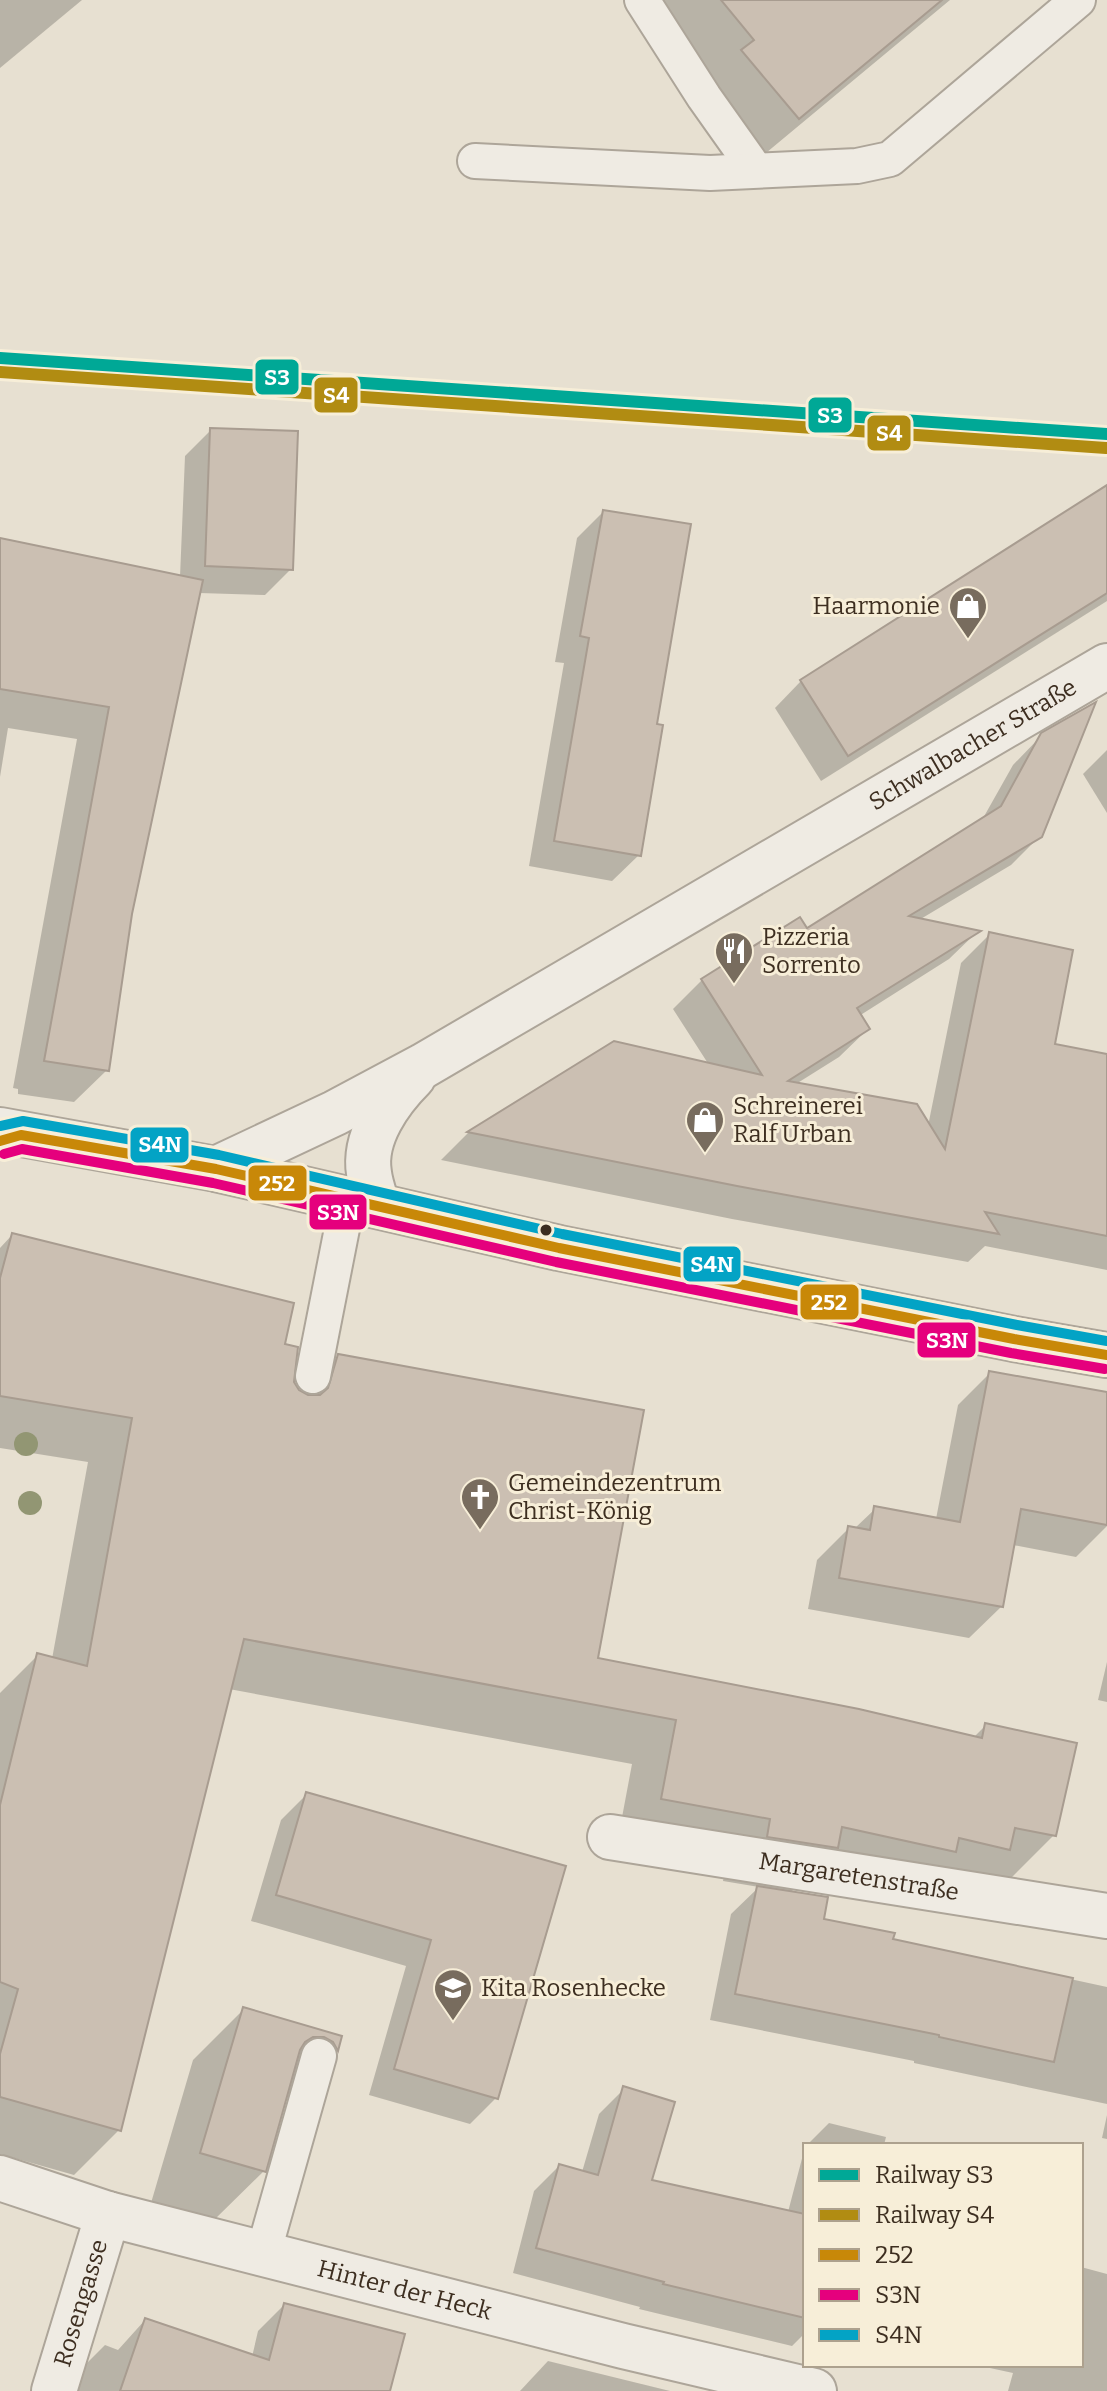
<svg xmlns="http://www.w3.org/2000/svg" width="1107" height="2391" viewBox="0 0 1107 2391" font-family="Bitter,serif">
  <style>
    .shadow { fill: #0003 }
    .building { fill: #cbbfb2; stroke: #a89c90; stroke-width: 2 }
    .lines { fill: none; stroke-linecap: round; stroke-linejoin: round }
    .service-casing { stroke: #ada599; stroke-width: 38 }
    .minor-casing { stroke: #ada599; stroke-width: 48 }
    .tertiary-casing { stroke: #ada599; stroke-width: 48 }
    .service { stroke: #efebe3; stroke-width: 34 }
    .minor { stroke: #efebe3; stroke-width: 44 }
    .tertiary { stroke: #efebe3; stroke-width: 44 }
    .bus-1-casing { stroke: #f7eed8; stroke-width: 16 }
    .bus-2-casing { stroke: #f7eed8; stroke-width: 16 }
    .bus-3-casing { stroke: #f7eed8; stroke-width: 16 }
    .bus-1 { stroke: #c88808; stroke-width: 10 }
    .bus-2 { stroke: #e5007d; stroke-width: 10 }
    .bus-3 { stroke: #03a3c5; stroke-width: 10 }
    .rail-1-casing { stroke: #f7eed8; stroke-width: 18 }
    .rail-2-casing { stroke: #f7eed8; stroke-width: 18 }
    .rail-1 { stroke: #00a896; stroke-width: 12 }
    .rail-2 { stroke: #b18c12; stroke-width: 12 }
    .tree { fill: #929673 }
    .bus-dot { fill: #3d2e20; stroke: #f7eed8; stroke-width: 3 }
    .labels { text-anchor: middle; stroke-width: 6; stroke-linejoin: round; paint-order: stroke }
    .poi-label { font-size: 24px; fill: #3d2e20; stroke: #f7eed8; text-anchor: start }
    .street-label { font-size: 24px; fill: #3d2e20; stroke: #f7eed8 }
    .line-badge { stroke: #f7eed8; stroke-width: 3 }
    .badge-label { font-size: 22px; text-anchor: middle; font-weight: bold; fill: #fff }
  </style>
  <rect width="100%" height="100%" fill="#e7e0d1"/>
  <g class="shadow">
    <path d="M0,0H82L0,68Z"/>
    <path d="M644,0H950L743,172L688,106L700,94Z"/>
    <path d="M211,430L291,569L265,595L199,593L130,914L107,1070L74,1102L18,1094V1089L13,1088L77,739L8,728L0,777V541L180,577L185,456Z"/>
    <path d="M1107,509V601L821,781L775,708L801,681Z"/>
    <path d="M603,512L654,726L639,855L612,881L529,866L564,663L555,662L577,538Z"/>
    <path d="M1042,735L1040,836L1011,865L919,920L977,932L949,959L859,1016L868,1029L839,1057L796,1084L928,1126L961,963L989,935L1052,1045L1107,1056V1270L985,1246L968,1262L732,1219L441,1160L468,1133L615,1043L709,1065L673,1009L702,980L806,931L982,820L1013,765Z"/>
    <path d="M1107,750V813L1083,774Z"/>
    <path d="M12,1235L282,1346L292,1382L301,1394L338,1356L596,1660L973,1738L986,1725L1054,1835L1009,1880L809,1874L790,1893L821,1920L891,1940L1107,1987V2104L914,2063V2061L710,2020L731,1914L759,1887L723,1881L726,1864L617,1844L632,1764L229,1689L119,2130L74,2175L0,2154V1693L38,1655L52,1659L88,1462L0,1448V1248Z"/>
    <path d="M990,1373L1107,1394V1526L1076,1557L1013,1545L1002,1606L969,1638L808,1609L817,1560L849,1528L854,1529L875,1509L936,1519L958,1405Z"/>
    <path d="M1107,1662V1702L1098,1700Z"/>
    <path d="M307,1794L564,1868L496,2098L470,2124L369,2095L406,1966L251,1921L281,1820Z"/>
    <path d="M244,2009L340,2038L336,2050L287,2099L285,2096L264,2171L213,2221L151,2203L193,2060Z"/>
    <path d="M624,2089L649,2182L788,2212L805,2147V2333L792,2346L639,2309L640,2307L513,2273L534,2191L559,2166L582,2172L599,2114Z"/>
    <path d="M1107,2115V2139L1102,2138Z"/>
    <path d="M829,2123L886,2137L884,2145H807Z"/>
    <path d="M1081,2267L1107,2274V2391H1008L1013,2373L976,2365H1081Z"/>
    <path d="M284,2305L388,2391H72L78,2372L105,2345L118,2350L145,2320L252,2357L258,2331Z"/>
    <path d="M548,2361L670,2391H520Z"/>
  </g>
  <g class="building">
    <path d="M721,0H942L799,119L741,50L754,40Z"/>
    <path d="M210,428L298,431L293,570L205,566Z"/>
    <path d="M1107,485V593L848,756L800,680Z"/>
    <path d="M603,510L691,524L657,724L663,725L641,856L554,841L589,638L580,636Z"/>
    <path d="M0,538L203,580L132,914L109,1071L44,1061L109,707L0,689Z"/>
    <path d="M1096,702L1042,837L909,916L981,931L857,1008L870,1029L788,1081L917,1104L945,1149L989,932L1073,950L1055,1044L1107,1054V1236L985,1212L999,1234L737,1186L467,1132L614,1041L762,1075L701,979L800,917L807,928L1001,806L1041,733Z"/>
    <path d="M12,1233L294,1303L285,1344L298,1347L294,1382L299,1390L308,1395H320L328,1388L338,1354L644,1410L598,1658L859,1709L982,1738L985,1723L1077,1743L1056,1836L1015,1828L1010,1850L959,1838L956,1852L842,1827L838,1848L767,1837L770,1819L661,1799L676,1720L244,1639L121,2131L0,2097V2054L18,1989L0,1982V1805L37,1653L87,1666L132,1418L0,1396V1278Z"/>
    <path d="M989,1371L1107,1392V1525L1021,1509L1003,1607L839,1578L848,1526L870,1530L874,1506L960,1522Z"/>
    <path d="M306,1792L566,1866L498,2099L394,2069L431,1940L276,1895Z"/>
    <path d="M757,1886L828,1897L824,1919L895,1933L893,1939L1073,1978L1054,2062L939,2037V2035L735,1994Z"/>
    <path d="M243,2007L342,2036L338,2051L333,2042L324,2037H313L305,2042L300,2050L266,2172L200,2153Z"/>
    <path d="M623,2086L675,2102L652,2180L805,2214V2318L663,2284L664,2282L536,2248L559,2164L598,2175Z"/>
    <path d="M284,2303L405,2334L390,2391H120L145,2318L269,2360Z"/>
  </g>
  <g class="lines">
    <defs>
      <g id="service">
        <path d="M642,0L704,97L755,169"/>
        <path d="M475,161L710,173L857,166L890,159L1078,0"/>
        <path d="M313,1376L348,1198"/>
        <path d="M263,2254L319,2056"/>
      </g>
      <g id="minor">
        <path id="s1" d="M610,1837L1107,1916"/>
        <path id="s2" d="M0,2178L108,2214L623,2346L814,2391"/>
        <path id="s3" d="M54,2391L108,2214"/>
      </g>
      <g id="tertiary">
        <path d="M0,1130L216,1169L559,1248L1014,1339L1107,1355"/>
        <path id="s4" d="M216,1169L335,1113L423,1066L1107,666"/>
        <path d="M377,1204C374,1194 370,1183 369,1173C363,1137 390,1100 413,1077"/>
      </g>
    </defs>
    <use href="#service" class="service-casing"/>
    <use href="#minor" class="minor-casing"/>
    <use href="#tertiary" class="tertiary-casing"/>
    <use href="#service" class="service"/>
    <use href="#minor" class="minor"/>
    <use href="#tertiary" class="tertiary"/>
    <defs>
      <path id="bus-1" d="M0,1141L21,1135L216,1169L559,1248L1014,1339L1107,1355"/>
      <path id="bus-2" d="M4,1154L22,1149L213,1183L556,1262L1011,1353L1105,1369"/>
      <path id="bus-3" d="M0,1126L23,1121L219,1155L562,1234L1017,1325L1107,1341"/>
    </defs>
    <use href="#bus-1" class="bus-1-casing"/>
    <use href="#bus-2" class="bus-2-casing"/>
    <use href="#bus-3" class="bus-3-casing"/>
    <use href="#bus-1" class="bus-1"/>
    <use href="#bus-2" class="bus-2"/>
    <use href="#bus-3" class="bus-3"/>
    <defs>
      <path id="rail-1" d="M0,358L1107,434"/>
      <path id="rail-2" d="M0,372L1106,448"/>
    </defs>
    <use href="#rail-1" class="rail-1-casing"/>
    <use href="#rail-2" class="rail-2-casing"/>
    <use href="#rail-1" class="rail-1"/>
    <use href="#rail-2" class="rail-2"/>
  </g>
  <g class="tree">
    <circle cx="26" cy="1444" r="12"/>
    <circle cx="30" cy="1503" r="12"/>
  </g>
  <defs>
    <symbol id="shop-pin" viewBox="-11 -11 22 30"><path d="M0 17L-7.5 6A9.5 9.5 0 1 1 7.5 6Z" fill="#786c5e" stroke="#f7eed8"/><path d="M-5-2.5h2.3a2.7 3.5 0 0 1 5.4 0H5L5.5 6h-11ZM-1.5-2.5h3a1.5 2.3 0 0 0-3 0Z" fill="#fff"/></symbol>
    <symbol id="restaurant-pin" viewBox="-11 -11 22 30"><path d="M0 17L-7.5 6A9.5 9.5 0 1 1 7.5 6Z" fill="#786c5e" stroke="#f7eed8"/><path d="M-5-6h1v4h1v-4h1v4h1v-4h1v5L-1.5 .5V6h-2V.5L-5-1ZM5-6V6H3V1.5H1.5Q1.5-4 5-6Z" fill="#fff"/></symbol>
    <symbol id="church-pin" viewBox="-11 -11 22 30"><path d="M0 17L-7.5 6A9.5 9.5 0 1 1 7.5 6Z" fill="#786c5e" stroke="#f7eed8"/><path d="M-1.2-6h2.4v3.5h3.3v2.4h-3.3V6h-2.4V-.1h-3.3v-2.4h3.3Z" fill="#fff"/></symbol>
    <symbol id="school-pin" viewBox="-11 -11 22 30"><path d="M0 17L-7.5 6A9.5 9.5 0 1 1 7.5 6Z" fill="#786c5e" stroke="#f7eed8"/><path d="M0-5L7-2L0 1L-7-2ZM-4 1L0 2.5L4 1V4Q0 6-4 4Z" fill="#fff"/></symbol>
  </defs>
  <g fill-rule="evenodd">
    <use href="#shop-pin" x="946" y="584" width="44" height="60"/>
    <use href="#restaurant-pin" x="712" y="929" width="44" height="60"/>
    <use href="#shop-pin" x="683" y="1098" width="44" height="60"/>
    <use href="#church-pin" x="458" y="1475" width="44" height="60"/>
    <use href="#school-pin" x="431" y="1966" width="44" height="60"/>
  </g>
  <circle class="bus-dot" cx="546" cy="1230" r="7"/>
  <g class="labels">
    <g class="poi-label">
      <text x="940" y="614" text-anchor="end">Haarmonie</text>
      <text x="762" y="945">Pizzeria<tspan x="762" dy="28">Sorrento</tspan></text>
      <text x="733" y="1114">Schreinerei<tspan x="733" dy="28">Ralf Urban</tspan></text>
      <text x="508" y="1491">Gemeindezentrum<tspan x="508" dy="28">Christ-König</tspan></text>
      <text x="481" y="1996">Kita Rosenhecke</text>
    </g>
    <g class="street-label">
      <text dy="8" stroke="none"><textPath href="#s4" startOffset="868">Schwalbacher Straße</textPath></text>
      <text dy="8" stroke="none"><textPath href="#s1" startOffset="252">Margaretenstraße</textPath></text>
      <text dy="8" stroke="none"><textPath href="#s2" startOffset="420">Hinter der Heck</textPath></text>
      <text dy="8" stroke="none"><textPath href="#s3" startOffset="92">Rosengasse</textPath></text>
    </g>
  </g>
  <g class="line-badge">
    <rect x="254" y="358" width="46" height="38" rx="8" fill="#00a896"/>
    <rect x="313" y="376" width="46" height="38" rx="8" fill="#b18c12"/>
    <rect x="807" y="396" width="46" height="38" rx="8" fill="#00a896"/>
    <rect x="866" y="414" width="46" height="38" rx="8" fill="#b18c12"/>
    <rect x="129" y="1126" width="61" height="38" rx="8" fill="#03a3c5"/>
    <rect x="247" y="1164" width="61" height="38" rx="8" fill="#c88808"/>
    <rect x="308" y="1193" width="60" height="38" rx="8" fill="#e5007d"/>
    <rect x="682" y="1245" width="60" height="38" rx="8" fill="#03a3c5"/>
    <rect x="799" y="1283" width="61" height="38" rx="8" fill="#c88808"/>
    <rect x="916" y="1321" width="61" height="38" rx="8" fill="#e5007d"/>
  </g>
  <g class="badge-label">
    <text x="277" y="385">S3</text>
    <text x="336" y="403">S4</text>
    <text x="830" y="423">S3</text>
    <text x="889" y="441">S4</text>
    <text x="160" y="1152">S4N</text>
    <text x="277" y="1191">252</text>
    <text x="338" y="1220">S3N</text>
    <text x="712" y="1272">S4N</text>
    <text x="829" y="1310">252</text>
    <text x="947" y="1348">S3N</text>
  </g>
  <rect x="803" y="2143" width="280" height="224" fill="#f7eed8" stroke="#ada18e" stroke-width="2"/>
  <rect x="819" y="2169" width="40" height="12" fill="#00a896" stroke="#ada18e" stroke-width="2"/>
  <text x="875" y="2183" font-size="24" fill="#3d2e20">Railway S3</text>
  <rect x="819" y="2209" width="40" height="12" fill="#b18c12" stroke="#ada18e" stroke-width="2"/>
  <text x="875" y="2223" font-size="24" fill="#3d2e20">Railway S4</text>
  <rect x="819" y="2249" width="40" height="12" fill="#c88808" stroke="#ada18e" stroke-width="2"/>
  <text x="875" y="2263" font-size="24" fill="#3d2e20">252</text>
  <rect x="819" y="2289" width="40" height="12" fill="#e5007d" stroke="#ada18e" stroke-width="2"/>
  <text x="875" y="2303" font-size="24" fill="#3d2e20">S3N</text>
  <rect x="819" y="2329" width="40" height="12" fill="#03a3c5" stroke="#ada18e" stroke-width="2"/>
  <text x="875" y="2343" font-size="24" fill="#3d2e20">S4N</text>
</svg>
